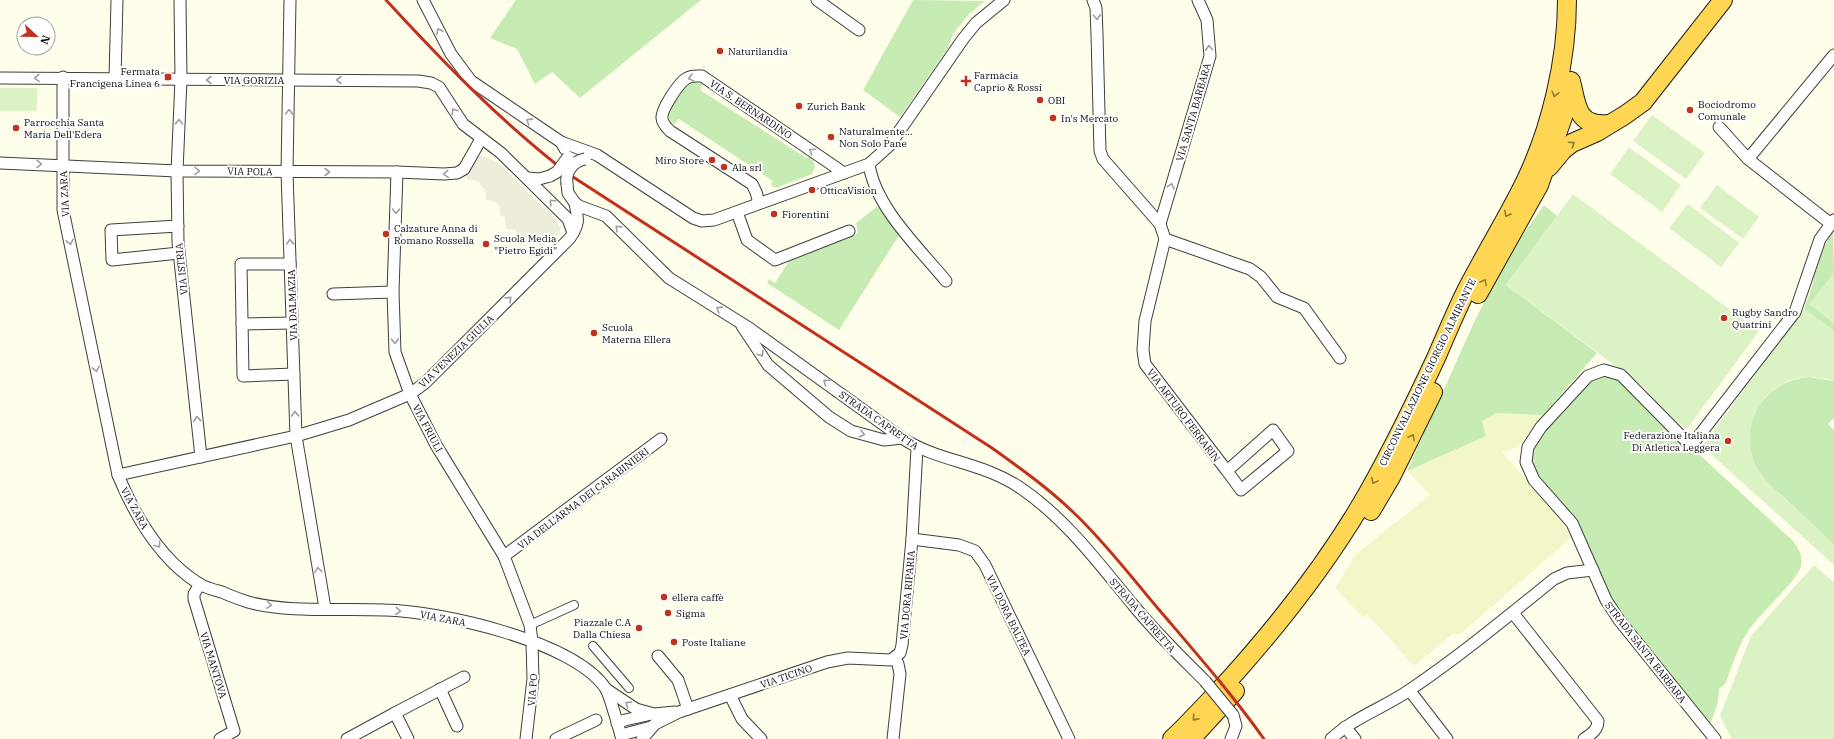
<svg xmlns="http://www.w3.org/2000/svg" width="1834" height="739" viewBox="0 0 1834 739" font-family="'IBM Plex Serif',serif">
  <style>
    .farmland { fill: #f2f6c9 }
    .green { fill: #c6ebb3 }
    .pitch { fill: #dbf2c5 }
    .plaza { fill: #eeecda }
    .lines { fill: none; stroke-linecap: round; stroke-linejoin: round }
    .pedestrian-casing { stroke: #3f3f3f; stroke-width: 10 }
    .minor-casing { stroke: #3f3f3f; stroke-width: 13 }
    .trunk-casing { stroke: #1d1d1d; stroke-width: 20 }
    .pedestrian { stroke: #fff; stroke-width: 8 }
    .minor { stroke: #fff; stroke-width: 11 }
    .trunk { stroke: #fed653; stroke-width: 18 }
    .rail { stroke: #c2311d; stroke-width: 3 }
    .minor-bridge-casing { stroke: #3f3f3f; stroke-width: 13; stroke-linecap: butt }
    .minor-bridge { stroke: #fff; stroke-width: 11 }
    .oneway { stroke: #9e9e9e }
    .oneway2 { stroke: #917b33 }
    .poi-dot { fill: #c2311d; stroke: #fff; stroke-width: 1.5 }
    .labels { text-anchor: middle; stroke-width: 4; stroke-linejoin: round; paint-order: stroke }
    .poi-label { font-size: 10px; fill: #0c0c0c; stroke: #fff; text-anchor: start }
    .street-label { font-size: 10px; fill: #0c0c0c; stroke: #fff }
  </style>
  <rect width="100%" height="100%" fill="#fffeea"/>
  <path class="farmland" d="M1496,413L1543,415L1518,447L1502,452L1563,521L1571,538L1459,635L1454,633L1414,666L1367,614L1363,618L1335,588L1356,554L1430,495L1407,471L1485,436L1482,421Z"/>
  <g class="green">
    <path d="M516,0H701L580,98L552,72L535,84L517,49L490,38Z"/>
    <path d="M913,0L985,1L969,14L953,34L948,48L900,117L863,90Z"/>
    <path d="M692,82L703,84L700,90L806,158L812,155L815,167L812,174L776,188L771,185L773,181L679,119L674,124C669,121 668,117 669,111L685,84Z"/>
    <path d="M1544,205L1557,216L1506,285L1597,353L1543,415L1496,413L1482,421L1486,436L1407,471L1476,318L1497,278L1522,236Z"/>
    <path d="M878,206L898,234V237L839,330L767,283L769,279L775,283L791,258L794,259L858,233L856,223Z"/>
    <path d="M1833,231L1834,273L1810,304L1834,323V331L1804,309L1812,287L1818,257Z"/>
    <path d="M1609,371L1793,541C1799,549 1803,556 1801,566C1797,582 1758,614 1747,633C1737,648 1732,668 1725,684L1719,689L1718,702L1708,731L1619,620L1578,533L1534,480L1528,447L1588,376Z"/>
    <path d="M1809,377L1834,381V418L1828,424L1834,430V545C1820,532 1806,518 1792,505C1783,496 1772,488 1763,478C1747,458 1745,428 1759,406C1771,388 1788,379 1809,377Z"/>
  </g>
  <g class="pitch">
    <rect x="0" y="88" width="37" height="23"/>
    <path d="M1652,115L1705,153L1686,179L1633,141Z"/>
    <path d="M1629,147L1681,185L1662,212L1610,174Z"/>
    <path d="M1717,185L1759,217L1743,239L1700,208Z"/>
    <path d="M1573,194L1759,331L1687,429L1665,413L1644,387L1506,285Z"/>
    <path d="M1688,204L1739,243L1721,267L1669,228Z"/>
    <path d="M1834,273V323L1809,304Z"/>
    <path d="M1804,309L1834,331V381C1814,374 1791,376 1773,390C1749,409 1742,446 1760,472C1766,482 1776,490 1785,499C1801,514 1818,529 1834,545V565L1702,446Z"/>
    <path d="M1814,565L1834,582V739H1732L1720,716L1751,636Z"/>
  </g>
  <path class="plaza" d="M479,156L486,157L501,165L556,220L560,227V233L541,249L536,240L517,239L516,230L506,229L505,217L500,216L499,205L495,202L486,200L485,190L477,181L467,179L465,173L474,159Z"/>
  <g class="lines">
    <defs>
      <g id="pedestrian">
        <path d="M530,625L574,605"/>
        <path d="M593,646L629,688"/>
      </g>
      <g id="minor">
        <path d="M180,0L181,80L177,171L178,242L201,457"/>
        <path d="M290,0L287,172L296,436L325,608"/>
        <path d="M423,0L451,54L471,81L561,142L565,149"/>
        <path d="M817,0L859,30"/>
        <path d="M1093,0L1096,8L1097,34L1100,151L1103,159L1160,224L1165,239L1145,321L1143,350L1145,364L1227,471L1273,430L1288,451L1241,490L1227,471"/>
        <path d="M63,77V210L118,475C135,516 160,559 198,583C205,588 214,590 222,592C230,596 239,599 248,602C287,613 343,608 385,610C439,611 575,641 606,689C610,696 619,729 622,739"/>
        <path d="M0,78L418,81L431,83L439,87L463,124L501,153L568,219L573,233"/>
        <path d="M115,78L117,0"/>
        <path d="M1719,127L1748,159"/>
        <path d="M561,142L597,155L693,218L702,221L714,220L869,164L889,146L963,39L976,23L1004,0"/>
        <path d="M0,163L177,171L397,172L444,174L457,173L464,169L481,139"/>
        <path d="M869,164C875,207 919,248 946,281"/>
        <path d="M397,172L393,292L395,352L410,394L436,445L504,556L530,625L532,642L533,679L526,739"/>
        <path d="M528,178L539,179L550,176"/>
        <path d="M567,184L568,193L575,203L579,206L606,216L669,278L749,328L902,438C938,462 984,462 1022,489C1067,520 1099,564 1134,606C1156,633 1181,657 1205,681"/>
        <path d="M759,203L756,192L752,184L670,131C667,128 662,123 662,118C661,110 679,82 687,78C692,75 696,76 702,76L844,173"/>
        <path d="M737,212L747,240L775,260L849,231"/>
        <path d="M1160,224L1210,56L1207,20L1198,0"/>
        <path d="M1831,224L1748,159L1834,55"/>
        <path d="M178,226L111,230L112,260L179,253"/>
        <path d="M1165,239L1250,269L1261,277L1277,297L1304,308L1340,358"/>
        <path d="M290,264H241L243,376L294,374"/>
        <path d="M333,294L393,292"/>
        <path d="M242,324L292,323"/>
        <path d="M742,326L768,365L829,417L851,431L884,440L902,438"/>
        <path d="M118,475L296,436L349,420L410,394L425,383L570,238C580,223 578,219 575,203"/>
        <path d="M912,539L959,545L975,551L985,565L1069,739"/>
        <path d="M504,556L661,439"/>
        <path d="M200,584L194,594V599L234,731L220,739"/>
        <path d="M1513,613L1598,721C1598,730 1591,734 1584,739"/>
        <path d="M658,656L678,680L688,709"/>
        <path d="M440,689L457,726"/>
        <path d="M606,689L636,709L654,714L675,712"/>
        <path d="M1410,691L1447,739"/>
        <path d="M730,695L742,719L761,739"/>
        <path d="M617,723L625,720L652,714"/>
        <path d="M1345,727L1355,739"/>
        <path d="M621,735L651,727"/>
        <path d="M347,739L395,713"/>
        <path d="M408,739L395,713L464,677"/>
        <path d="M556,739L596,720"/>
        <path d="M642,739L655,724L679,712L827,662L848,658L891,660L900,653L902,645L912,539L917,448"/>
        <path d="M893,739L900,674L898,664L895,658"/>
        <path d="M1231,739L1236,726L1233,715"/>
        <path d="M1331,739C1354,717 1386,707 1411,689C1461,655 1507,617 1554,579L1567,573L1593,570"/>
        <path d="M1715,739L1619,620L1606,600L1572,523L1534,480L1526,462L1528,447L1541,427L1588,376L1604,370L1621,375L1691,446L1795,312L1820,239L1834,220"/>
      </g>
      <g id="trunk">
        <path d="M1572,85C1577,109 1579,127 1609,124"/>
        <path d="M1549,167L1563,150L1572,143L1597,132L1625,115L1643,102L1723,0"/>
        <path d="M1478,294L1539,185L1563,117L1571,81"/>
        <path d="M1371,511L1391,477L1433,392"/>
        <path d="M1172,739C1192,720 1210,700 1229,680C1281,622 1330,560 1369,491C1393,448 1415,403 1436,358C1445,337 1454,316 1464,295C1483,257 1506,221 1525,182C1551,128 1567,60 1567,0"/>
        <path d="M1191,739L1235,691"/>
      </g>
    </defs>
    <use href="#pedestrian" class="pedestrian-casing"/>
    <use href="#minor" class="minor-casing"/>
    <use href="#trunk" class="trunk-casing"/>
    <use href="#pedestrian" class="pedestrian"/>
    <use href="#minor" class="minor"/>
    <use href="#trunk" class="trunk"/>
    <path class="rail" d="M386,0C445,64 501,122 570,175L992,448C1020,468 1048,488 1073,512C1105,542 1132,578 1161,612C1196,653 1232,694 1264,739"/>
    <defs>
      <g id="minor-bridge">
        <path d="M550,176L557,172L568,157"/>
        <path d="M567,184C565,172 573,161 585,159"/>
        <path d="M1205,681L1233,715"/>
      </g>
    </defs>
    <use href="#minor-bridge" class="minor-bridge-casing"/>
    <use href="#minor-bridge" class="minor-bridge"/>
  </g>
  <defs><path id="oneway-chevron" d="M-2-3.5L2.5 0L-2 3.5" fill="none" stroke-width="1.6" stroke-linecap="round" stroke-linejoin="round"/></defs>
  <g class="oneway">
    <use href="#oneway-chevron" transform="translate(1097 17) rotate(87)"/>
    <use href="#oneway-chevron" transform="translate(439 31) rotate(-117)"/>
    <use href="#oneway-chevron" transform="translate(1209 48) rotate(-94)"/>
    <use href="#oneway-chevron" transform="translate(37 78) rotate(179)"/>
    <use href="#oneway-chevron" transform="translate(691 78) rotate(165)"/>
    <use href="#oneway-chevron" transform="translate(209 80) rotate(-180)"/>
    <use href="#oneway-chevron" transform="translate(339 80) rotate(-180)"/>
    <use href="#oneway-chevron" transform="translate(454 111) rotate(-124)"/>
    <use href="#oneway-chevron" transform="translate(289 112) rotate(-89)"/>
    <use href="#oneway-chevron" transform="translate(529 121) rotate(-147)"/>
    <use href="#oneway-chevron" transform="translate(179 122) rotate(-88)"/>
    <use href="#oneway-chevron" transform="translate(812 151) rotate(-145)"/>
    <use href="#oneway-chevron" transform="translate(39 164) rotate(1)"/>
    <use href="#oneway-chevron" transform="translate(197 171) rotate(1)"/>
    <use href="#oneway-chevron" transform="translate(327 172)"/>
    <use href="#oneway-chevron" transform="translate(446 174) rotate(176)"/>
    <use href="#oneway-chevron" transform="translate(1171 186) rotate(-74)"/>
    <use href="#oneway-chevron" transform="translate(552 202) rotate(-135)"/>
    <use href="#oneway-chevron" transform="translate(396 211) rotate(92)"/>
    <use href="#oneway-chevron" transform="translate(618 228) rotate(-136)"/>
    <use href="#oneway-chevron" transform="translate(70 242) rotate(78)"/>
    <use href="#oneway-chevron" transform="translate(290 242) rotate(-92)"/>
    <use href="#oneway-chevron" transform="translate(509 299) rotate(-45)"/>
    <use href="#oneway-chevron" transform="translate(719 309) rotate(-148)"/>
    <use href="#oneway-chevron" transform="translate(395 341) rotate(88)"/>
    <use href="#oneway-chevron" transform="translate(761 354) rotate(56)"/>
    <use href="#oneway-chevron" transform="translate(96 369) rotate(78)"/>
    <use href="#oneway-chevron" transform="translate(826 382) rotate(-145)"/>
    <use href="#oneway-chevron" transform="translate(295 414) rotate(-92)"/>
    <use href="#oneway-chevron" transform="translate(197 419) rotate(-96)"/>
    <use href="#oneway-chevron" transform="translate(862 434) rotate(14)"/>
    <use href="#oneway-chevron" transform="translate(158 545) rotate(53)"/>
    <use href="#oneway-chevron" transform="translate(318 570) rotate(-99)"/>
    <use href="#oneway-chevron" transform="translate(269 605) rotate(8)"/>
    <use href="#oneway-chevron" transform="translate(398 611) rotate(5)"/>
    <use href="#oneway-chevron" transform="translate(628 704) rotate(-147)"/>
  </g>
  <g class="oneway2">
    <use href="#oneway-chevron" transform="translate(1555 94) rotate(104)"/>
    <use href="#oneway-chevron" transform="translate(1572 144) rotate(-34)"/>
    <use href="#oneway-chevron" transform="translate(1507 214) rotate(119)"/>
    <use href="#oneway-chevron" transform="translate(1484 282) rotate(-62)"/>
    <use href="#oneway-chevron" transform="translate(1412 437) rotate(-63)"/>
    <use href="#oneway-chevron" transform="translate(1374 481) rotate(118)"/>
    <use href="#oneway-chevron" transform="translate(1195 718) rotate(132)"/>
  </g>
  <g class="poi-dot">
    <circle cx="720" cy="51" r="4"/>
    <rect x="164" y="73" width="8" height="8" rx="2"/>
    <path d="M964 75h4v4h4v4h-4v4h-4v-4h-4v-4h4z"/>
    <circle cx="1040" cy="100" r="4"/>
    <circle cx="799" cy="106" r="4"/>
    <circle cx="1690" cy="110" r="4"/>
    <circle cx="1053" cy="118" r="4"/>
    <circle cx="16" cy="128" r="4"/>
    <circle cx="831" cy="137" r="4"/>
    <circle cx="712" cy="160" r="4"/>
    <circle cx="724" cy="167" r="4"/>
    <circle cx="812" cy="190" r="4"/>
    <circle cx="774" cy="214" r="4"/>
    <circle cx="386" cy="234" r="4"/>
    <circle cx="486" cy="244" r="4"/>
    <circle cx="1724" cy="318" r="4"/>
    <circle cx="594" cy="333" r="4"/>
    <circle cx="1728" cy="441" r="4"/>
    <circle cx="664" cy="597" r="4"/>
    <circle cx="668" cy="613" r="4"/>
    <circle cx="639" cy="628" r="4"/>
    <circle cx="674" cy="642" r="4"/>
  </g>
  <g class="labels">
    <g class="poi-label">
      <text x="728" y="55">Naturilandia</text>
      <text x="160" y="75" text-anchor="end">Fermata<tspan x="160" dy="12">Francigena Linea 6</tspan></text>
      <text x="974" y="79">Farmacia<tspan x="974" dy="12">Caprio &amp; Rossi</tspan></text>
      <text x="1048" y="104">OBI</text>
      <text x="1698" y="108">Bociodromo<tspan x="1698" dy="12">Comunale</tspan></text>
      <text x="807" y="110">Zurich Bank</text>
      <text x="1061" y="122">In's Mercato</text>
      <text x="24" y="126">Parrocchia Santa<tspan x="24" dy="12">Maria Dell'Edera</tspan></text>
      <text x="839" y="135">Naturalmente...<tspan x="839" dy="12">Non Solo Pane</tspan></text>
      <text x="704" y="164" text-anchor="end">Miro Store</text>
      <text x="732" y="171">Ala srl</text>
      <text x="820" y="194">OtticaVision</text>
      <text x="782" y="218">Fiorentini</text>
      <text x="394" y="232">Calzature Anna di<tspan x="394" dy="12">Romano Rossella</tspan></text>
      <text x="494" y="242">Scuola Media<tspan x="494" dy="12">"Pietro Egidi"</tspan></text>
      <text x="1732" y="316">Rugby Sandro<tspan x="1732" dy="12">Quatrini</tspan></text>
      <text x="602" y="331">Scuola<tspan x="602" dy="12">Materna Ellera</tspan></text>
      <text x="1720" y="439" text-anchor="end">Federazione Italiana<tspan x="1720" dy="12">Di Atletica Leggera</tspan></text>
      <text x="672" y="601">ellera caffè</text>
      <text x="676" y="617">Sigma</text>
      <text x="631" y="626" text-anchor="end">Piazzale C.A<tspan x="631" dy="12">Dalla Chiesa</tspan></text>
      <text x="682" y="646">Poste Italiane</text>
    </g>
    <g class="street-label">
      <text x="254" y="84">VIA GORIZIA</text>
      <text transform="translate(751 109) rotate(34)" y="4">VIA S. BERNARDINO</text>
      <text transform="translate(1193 112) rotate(-74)" y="4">VIA SANTA BARBARA</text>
      <text transform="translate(250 171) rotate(1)" y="4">VIA POLA</text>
      <text transform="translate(64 194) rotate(-93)" y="4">VIA ZARA</text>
      <text transform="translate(181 269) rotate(-96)" y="4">VIA ISTRIA</text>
      <text transform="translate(292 305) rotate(-92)" y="4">VIA DALMAZIA</text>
      <text transform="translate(456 351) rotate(-44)" y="4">VIA VENEZIA GIULIA</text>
      <text transform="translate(1427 372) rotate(-64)" y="4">CIRCONVALLAZIONE GIORGIO ALMIRANTE</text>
      <text transform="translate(1184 415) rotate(53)" y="4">VIA ARTURO FERRARIN</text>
      <text transform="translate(879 420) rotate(35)" y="4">STRADA CAPRETTA</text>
      <text transform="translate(428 428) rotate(62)" y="4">VIA FRIULI</text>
      <text transform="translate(583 498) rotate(-37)" y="4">VIA DELL'ARMA DEI CARABINIERI</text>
      <text transform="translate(135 508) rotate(61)" y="4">VIA ZARA</text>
      <text transform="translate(907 595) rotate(-85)" y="4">VIA DORA RIPARIA</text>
      <text transform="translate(1009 615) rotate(64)" y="4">VIA DORA BALTEA</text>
      <text transform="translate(1143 615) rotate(49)" y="4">STRADA CAPRETTA</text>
      <text transform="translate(443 618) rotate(11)" y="4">VIA ZARA</text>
      <text transform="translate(1646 652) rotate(52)" y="4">STRADA SANTA BARBARA</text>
      <text transform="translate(214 665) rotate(73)" y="4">VIA MANTOVA</text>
      <text transform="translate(786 676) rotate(-19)" y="4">VIA TICINO</text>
      <text transform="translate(532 690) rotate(-86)" y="4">VIA PO</text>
    </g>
  </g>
  <g transform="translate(36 36) rotate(112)"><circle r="19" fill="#ffffff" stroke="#9e9e9e"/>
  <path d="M0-3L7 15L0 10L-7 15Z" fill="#c2311d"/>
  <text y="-6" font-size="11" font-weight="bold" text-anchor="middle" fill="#0c0c0c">N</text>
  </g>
</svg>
